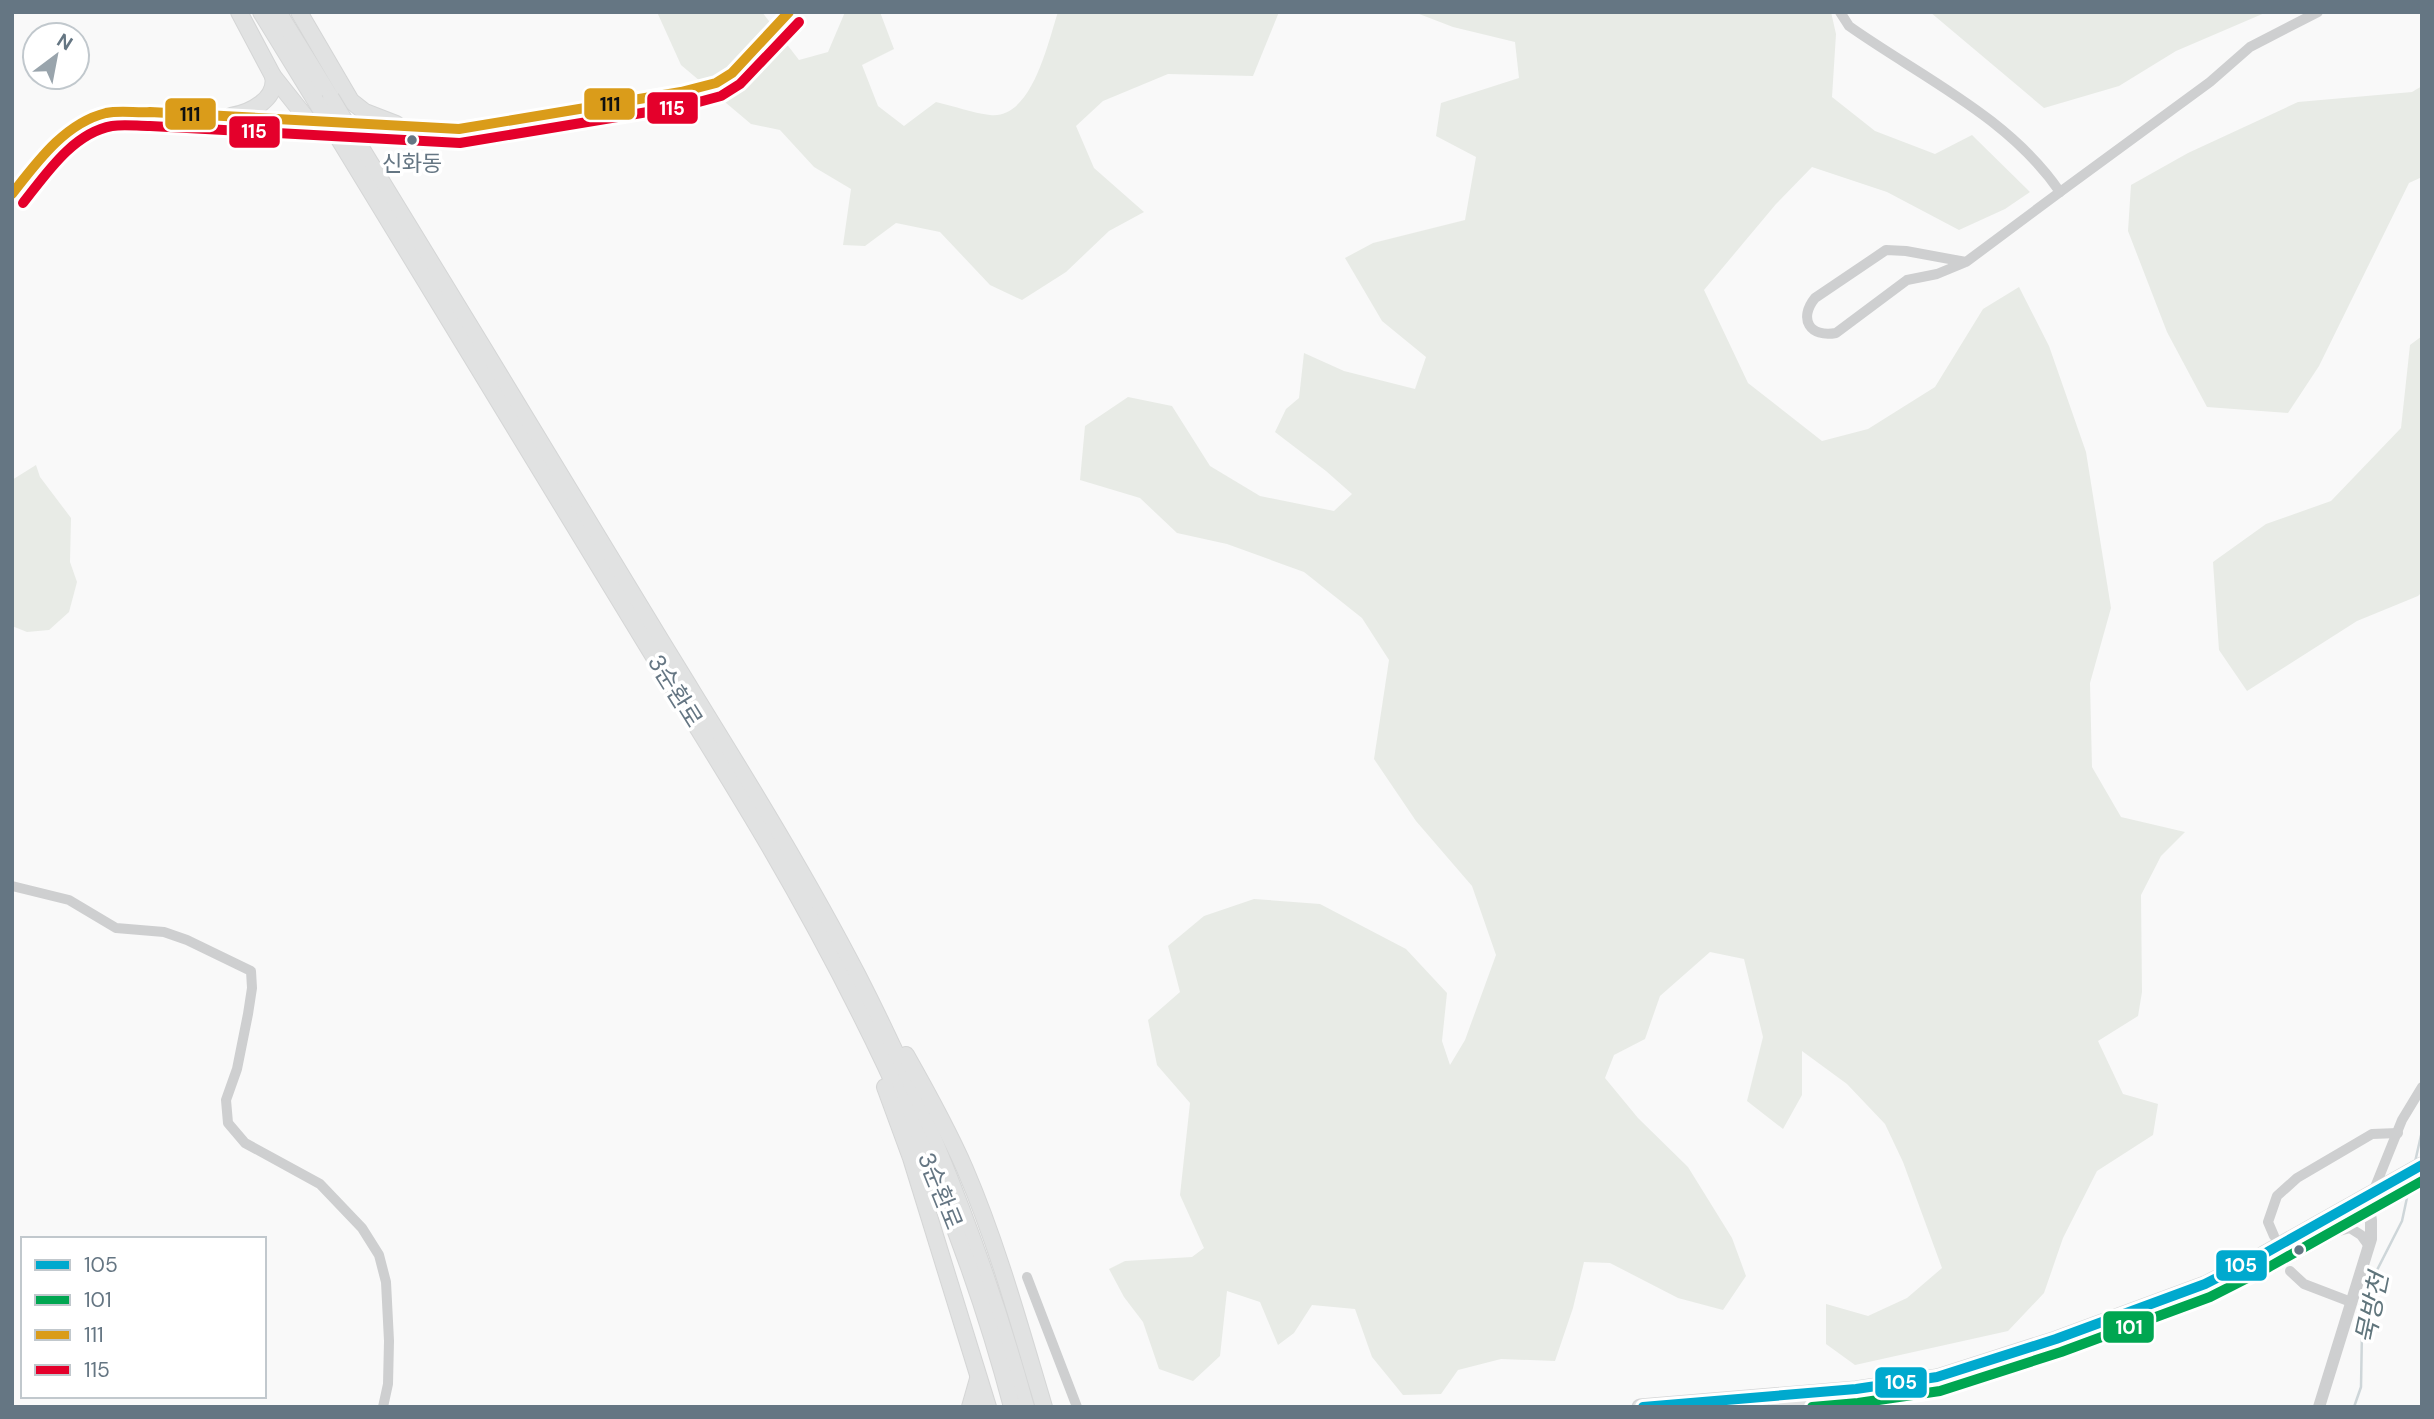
<svg xmlns="http://www.w3.org/2000/svg" width="2434" height="1419" viewBox="0 0 2434 1419" font-family="'DM Sans','Noto Sans KR',sans-serif">
  <style>
    .green { fill: #e8ebe6 }
    .lines { fill: none; stroke-linecap: round; stroke-linejoin: round }
    .stream { stroke: #ced6d9; stroke-width: 2.5 }
    .secondary-casing { stroke: #d5d6d7; stroke-width: 17 }
    .trunk-casing { stroke: #d5d6d6; stroke-width: 18 }
    .minor { stroke: #cecfd0; stroke-width: 10 }
    .tertiary { stroke: #cecfd0; stroke-width: 12 }
    .secondary { stroke: #e1e2e2; stroke-width: 14 }
    .trunk { stroke: #e1e2e2; stroke-width: 16 }
    .trunk-bridge-casing { stroke: #d5d6d6; stroke-width: 18; stroke-linecap: butt }
    .trunk-bridge { stroke: #e1e2e2; stroke-width: 16 }
    .bus-1-casing { stroke: #fff; stroke-width: 16 }
    .bus-2-casing { stroke: #fff; stroke-width: 16 }
    .bus-3-casing { stroke: #fff; stroke-width: 16 }
    .bus-4-casing { stroke: #fff; stroke-width: 16 }
    .bus-1 { stroke: #00a9ce; stroke-width: 10 }
    .bus-2 { stroke: #00a651; stroke-width: 10 }
    .bus-3 { stroke: #da9c1a; stroke-width: 10 }
    .bus-4 { stroke: #e4002b; stroke-width: 10 }
    .bus-dot { fill: #657683; stroke: #fff; stroke-width: 2.5 }
    .labels { text-anchor: middle; stroke-width: 7; stroke-linejoin: round; paint-order: stroke }
    .bus-label { font-size: 22px; fill: #657683; stroke: #fff }
    .street-label { font-size: 24px; fill: #657683; stroke: #fff }
    .water-label { font-size: 26px; font-style: italic; fill: #60757c; stroke: #fff }
    .line-badge { stroke: #fff; stroke-width: 2.5 }
    .badge-label { font-size: 19px; text-anchor: middle; font-weight: bold; fill: #fff }
    .pale-badge-label { font-size: 19px; text-anchor: middle; font-weight: bold; fill: #111 }
  </style>
  <rect width="100%" height="100%" fill="#f9f9f9"/>
  <g class="green">
    <path d="M657,12H762L799,60L828,52L845,12H880L894,49L862,65L878,106L904,126L936,102C954,106 972,113 990,115C1032,120 1048,42 1058,12H1279L1253,76L1168,74L1103,101L1076,126L1094,168L1144,212L1109,231L1066,272L1022,300L990,285L940,232L896,223L865,246L843,245L851,189L814,167L780,130L751,124L681,65Z"/>
    <path d="M1414,12H1831L1836,34L1832,97L1875,131L1935,154L1972,135L2030,192L2005,209L1959,230L1887,192L1812,167L1776,204L1704,290L1748,383L1822,441L1868,429L1935,387L1983,309L2019,287L2049,346L2086,452L2111,608L2090,683L2092,767L2121,817L2185,832L2161,856L2141,895L2142,992L2138,1016L2098,1041L2123,1094L2158,1104L2153,1135L2097,1171L2063,1238L2044,1293L2008,1331L1855,1365L1826,1344V1304L1868,1316L1907,1298L1942,1268L1903,1162L1885,1124L1847,1084L1802,1051V1095L1783,1129L1747,1101L1763,1037L1744,959L1710,952L1660,996L1645,1039L1614,1055L1605,1078L1638,1118L1688,1167L1732,1238L1746,1276L1723,1310L1678,1298L1610,1263L1584,1262L1573,1308L1555,1361L1501,1359L1458,1370L1441,1394L1403,1395L1372,1357L1355,1309L1312,1305L1294,1333L1278,1345L1260,1302L1227,1291L1220,1356L1193,1381L1159,1369L1143,1322L1124,1297L1109,1269L1125,1261L1192,1257L1204,1248L1180,1195L1190,1103L1157,1065L1148,1020L1180,992L1168,946L1204,916L1254,899L1320,904L1406,949L1447,993L1442,1041L1450,1065L1465,1040L1496,955L1472,886L1416,821L1374,759L1389,660L1362,618L1304,572L1227,544L1177,533L1140,498L1080,480L1085,426L1128,397L1172,406L1210,466L1260,496L1334,511L1352,494L1326,471L1275,432L1286,409L1299,398L1304,353L1344,371L1415,389L1426,357L1382,321L1345,258L1373,243L1465,220L1476,157L1436,136L1441,103L1519,78L1515,42L1453,27Z"/>
    <path d="M1930,12H2267L2176,51L2119,86L2044,108Z"/>
    <path d="M2422,86V177L2409,183L2319,366L2288,413L2207,407L2167,332L2128,231L2131,185L2188,153L2298,102L2412,92Z"/>
    <path d="M2422,336V592L2418,596L2357,621L2247,691L2219,650L2213,562L2266,524L2331,501L2401,428L2410,345Z"/>
    <path d="M36,465L40,477L71,518L70,562L77,582L69,612L49,630L27,632L12,626V480Z"/>
  </g>
  <g class="lines">
    <g class="stream">
      <path d="M2415,1162L2422,1131"/>
      <path d="M2354,1407L2361,1387L2362,1329L2373,1278L2402,1221L2408,1193"/>
    </g>
    <defs>
      <g id="secondary">
        <path d="M1640,1407L1856,1389L1937,1377L2056,1339L2205,1284L2262,1255L2422,1165"/>
        <path d="M1776,1407L1855,1400L1939,1388L2122,1327L2167,1311L2271,1265L2422,1180"/>
      </g>
      <g id="trunk">
        <path d="M239,12L273,76L308,120"/>
        <path d="M261,12L315,100"/>
        <path d="M278,12L331,98"/>
        <path d="M299,12L351,101L365,112L396,124"/>
        <path d="M231,116C250,113 278,99 273,76"/>
        <path d="M355,138C457,305 559,471 660,639C728,750 798,860 858,976C928,1113 985,1258 1026,1407"/>
        <path d="M339,139C443,310 547,481 651,652C690,716 730,779 768,844C871,1021 960,1208 1012,1407"/>
        <path d="M906,1055C927,1092 948,1130 965,1169C998,1246 1020,1327 1044,1407"/>
        <path d="M885,1087L911,1158L988,1407"/>
        <path d="M970,1407L978,1379"/>
      </g>
    </defs>
    <use href="#secondary" class="secondary-casing"/>
    <use href="#trunk" class="trunk-casing"/>
    <g class="minor">
      <path d="M1840,12L1849,26C1921,77 2009,117 2060,192L2210,82L2250,47L2318,12"/>
      <path d="M1966,262L1906,251L1886,250L1815,298C1798,319 1810,338 1836,333L1907,280L1937,274L1966,262L2060,192"/>
      <path d="M12,886L69,900L116,928L164,932L187,940L251,971L252,988L248,1014L237,1069L226,1100L228,1123L245,1143L320,1184L362,1228L379,1255L386,1282L389,1341L388,1384L383,1407"/>
      <path d="M2373,1192L2402,1120L2422,1087"/>
      <path d="M2339,1231L2350,1228L2361,1235L2369,1246"/>
      <path d="M2274,1236L2268,1222L2277,1196L2297,1178L2372,1134L2398,1133"/>
      <path d="M2290,1271L2304,1284L2351,1302"/>
      <path d="M1027,1277L1077,1407"/>
    </g>
    <g class="tertiary">
      <path d="M12,194C36,164 67,122 106,113C120,110 137,113 150,112L459,129L681,92L716,83L732,73L789,12"/>
      <path d="M2319,1407L2371,1239V1220L2369,1209"/>
    </g>
    <use href="#secondary" class="secondary"/>
    <use href="#trunk" class="trunk"/>
    <defs>
      <g id="trunk-bridge">
        <path d="M331,98L355,138"/>
        <path d="M315,100L339,139"/>
      </g>
    </defs>
    <use href="#trunk-bridge" class="trunk-bridge-casing"/>
    <use href="#trunk-bridge" class="trunk-bridge"/>
    <defs>
      <path id="bus-1" d="M1643,1407L1856,1389L1937,1377L2056,1339L2205,1284L2262,1255L2422,1165"/>
      <path id="bus-2" d="M1812,1407L1858,1403L1940,1391L2061,1352L2210,1297L2269,1267L2422,1181"/>
      <path id="bus-3" d="M12,194C37,162 65,123 106,113C120,110 136,113 150,112L459,129L681,92L716,83L732,73L789,12"/>
      <path id="bus-4" d="M23,203C46,174 73,133 112,126C124,124 137,126 150,126L460,143L684,106L721,96L740,84L799,22"/>
    </defs>
    <use href="#bus-1" class="bus-1-casing"/>
    <use href="#bus-2" class="bus-2-casing"/>
    <use href="#bus-3" class="bus-3-casing"/>
    <use href="#bus-4" class="bus-4-casing"/>
    <use href="#bus-1" class="bus-1"/>
    <use href="#bus-2" class="bus-2"/>
    <use href="#bus-3" class="bus-3"/>
    <use href="#bus-4" class="bus-4"/>
  </g>
  <g class="bus-dot">
    <circle cx="412" cy="140" r="6"/>
    <circle cx="2299" cy="1250" r="6"/>
  </g>
  <g class="labels">
    <g class="bus-label">
      <text x="412" y="171">신화동</text>
    </g>
    <g class="street-label">
      <text transform="translate(675 691) rotate(58)" y="8">3순환로</text>
      <text transform="translate(940 1191) rotate(68)" y="8">3순환로</text>
    </g>
    <g class="water-label">
      <text transform="translate(2372 1308) rotate(-78)" y="9">묵방천</text>
    </g>
  </g>
  <g class="line-badge">
    <rect x="583" y="87" width="53" height="34" rx="7" fill="#da9c1a"/>
    <rect x="646" y="91" width="53" height="34" rx="7" fill="#e4002b"/>
    <rect x="164" y="97" width="53" height="34" rx="7" fill="#da9c1a"/>
    <rect x="228" y="115" width="53" height="34" rx="7" fill="#e4002b"/>
    <rect x="2215" y="1249" width="53" height="33" rx="7" fill="#00a9ce"/>
    <rect x="2102" y="1310" width="53" height="34" rx="7" fill="#00a651"/>
    <rect x="1874" y="1366" width="54" height="33" rx="7" fill="#00a9ce"/>
  </g>
  <g class="badge-label">
    <text x="672" y="115">115</text>
    <text x="254" y="138">115</text>
    <text x="2241" y="1272">105</text>
    <text x="2129" y="1334">101</text>
    <text x="1901" y="1389">105</text>
  </g>
  <g class="pale-badge-label">
    <text x="610" y="111">111</text>
    <text x="190" y="121">111</text>
  </g>
  <rect width="2434" height="1419" fill="none" stroke="#657683" stroke-width="28"/>
  <rect x="21" y="1237" width="245" height="161" fill="#ffffff" stroke="#c1c8cd" stroke-width="2"/>
  <rect x="35" y="1260" width="35" height="10" fill="#00a9ce" stroke="#c1c8cd" stroke-width="2"/>
  <text x="84" y="1272" font-size="21" fill="#657683">105</text>
  <rect x="35" y="1295" width="35" height="10" fill="#00a651" stroke="#c1c8cd" stroke-width="2"/>
  <text x="84" y="1307" font-size="21" fill="#657683">101</text>
  <rect x="35" y="1330" width="35" height="10" fill="#da9c1a" stroke="#c1c8cd" stroke-width="2"/>
  <text x="84" y="1342" font-size="21" fill="#657683">111</text>
  <rect x="35" y="1365" width="35" height="10" fill="#e4002b" stroke="#c1c8cd" stroke-width="2"/>
  <text x="84" y="1377" font-size="21" fill="#657683">115</text>
  <g transform="translate(56 56) rotate(32)"><circle r="33" fill="#ffffff" stroke="#c1c8cd" stroke-width="2"/>
  <path d="M0-5L12 26L0 18L-12 26Z" fill="#99a4ac"/>
  <text y="-10" font-size="19" font-weight="bold" text-anchor="middle" fill="#657683">N</text>
  </g>
</svg>
